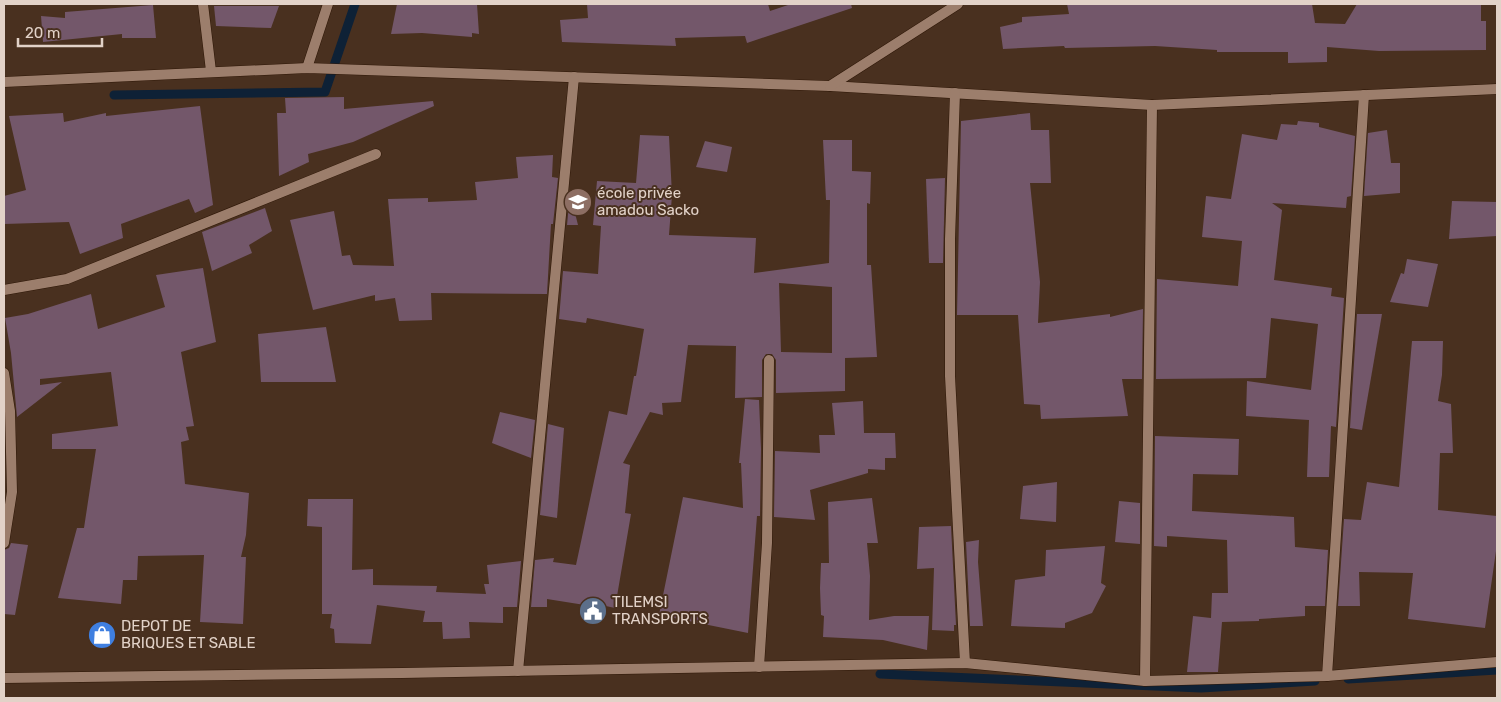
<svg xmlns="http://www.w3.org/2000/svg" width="1501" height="702" viewBox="0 0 1501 702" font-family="Rubik,sans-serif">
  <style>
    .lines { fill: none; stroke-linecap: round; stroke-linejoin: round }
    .stream { stroke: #0e2136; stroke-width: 9 }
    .building { fill: #73576a; fill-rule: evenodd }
    .street-casing { stroke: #2e1707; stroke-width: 11 }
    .street { stroke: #9c7e6c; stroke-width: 10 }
    .labels { text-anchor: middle; stroke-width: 4; stroke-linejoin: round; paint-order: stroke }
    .poi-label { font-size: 15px; fill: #e2d2c8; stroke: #49301f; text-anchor: start }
  </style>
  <rect width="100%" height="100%" fill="#49301f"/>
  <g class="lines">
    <g class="stream">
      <path d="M114,95L325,92L355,4"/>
      <path d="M880,674L1201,688L1315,681"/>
      <path d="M1348,679L1497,670"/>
    </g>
  </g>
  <g class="building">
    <path d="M397,4H477L479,34L472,33V37L422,33L391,34Z"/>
    <path d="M587,4H768L770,11L791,4H851L852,8L747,43L745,36L675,38L676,46L562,42L560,20L588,18Z"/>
    <path d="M1067,4H1312L1315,23L1345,24L1357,4H1481V21H1486V50L1379,51L1327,47V62L1288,63V52H1217V50L1155,46L1065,48L1064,46L1003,49L1000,27L1022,22V17L1069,14Z"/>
    <path d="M153,5L156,38H122V34L43,42L41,16L65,18V12Z"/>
    <path d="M214,6H279L271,28L216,26Z"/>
    <path d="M344,97V109L433,101L434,106L353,142L308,154L309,162L279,176L277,113H286L285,98Z"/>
    <path d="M200,106L213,205L195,213L189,199L121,224L123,238L80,254L69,222L4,224V196L26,190L9,116L63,113L64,122L106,113V116Z"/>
    <path d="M1030,113L1031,130H1049L1051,183H1030L1040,282L1038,323L1110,314V317L1143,309L1142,379H1122L1128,416L1041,419L1040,405L1024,404L1018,315H957L961,121Z"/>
    <path d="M1298,121L1319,123V127L1355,136L1351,196L1347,197L1346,208L1272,203L1282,210L1274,280L1332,288L1331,296L1344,298L1336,427L1331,426L1329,477H1307L1309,420L1246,416L1247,381L1311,390L1318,324L1271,318L1266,378L1156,379L1157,279L1238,286L1242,241L1202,237L1206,196L1231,199L1242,134L1277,140L1281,124L1297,125Z"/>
    <path d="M1387,130L1391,163H1400V193L1364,196L1368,133Z"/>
    <path d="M640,135L669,136L672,195L669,235L756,238L754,273L829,263L830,200H826L823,140H852V171L871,172L870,204L867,203V265H871L877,357L845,358V391L776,393V360L772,354H766L762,360V397L735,398L736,346L688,345L681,402L662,403L663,415L650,412L623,463L630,465L625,513L631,514L615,608L592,603L591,606L547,599V607H531L535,560L554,558L553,562L576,565L609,411L627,415L634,376H636L644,329L587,318L586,323L559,319L563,271L598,274L601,226L593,225L597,181L636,183ZM779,283L832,287V353L781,352Z"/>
    <path d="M705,141L732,147L727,172L696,167Z"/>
    <path d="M553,155L552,177L558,178L553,224H551L547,294L431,293L432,320L399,321L395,298L375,301V295L313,310L290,220L334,211L342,256L350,255L353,265L394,266L388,199L428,198V202L477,200L475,182L518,178L516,157Z"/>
    <path d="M945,178L943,263H929L926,179Z"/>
    <path d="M570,193L578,225H567Z"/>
    <path d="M1452,201L1497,202V236L1449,239Z"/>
    <path d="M265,208L272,231L249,245L252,253L212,271L202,232Z"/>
    <path d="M1407,259L1438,264L1428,307L1390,302L1401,273L1404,274Z"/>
    <path d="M203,268L216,342L181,352L194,426L186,427L189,440L181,442L185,484L249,493L246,535L241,557H246L243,624L200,622L204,555L138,556L137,580H123L121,604L58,598L77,528H84L96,449H52V434L118,426L111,372L40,379V385L62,382L17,417L11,353L5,318L28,314L91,294L98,329L165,307L156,275Z"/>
    <path d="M1357,314H1382L1362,430L1350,428Z"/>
    <path d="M326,327L336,382H261L258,334Z"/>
    <path d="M1412,341H1443L1442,375L1438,401L1451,404L1453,453H1440L1438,510L1497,516V544L1485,628L1408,619L1413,573L1359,572L1360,606H1338L1344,519L1361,520L1367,482L1399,487Z"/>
    <path d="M745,399L759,400L761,449L760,516H757L748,633L659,615L683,497L743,508L741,463H739Z"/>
    <path d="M863,401L864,433H895L896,458H885V470L868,469V473L810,490L815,520L774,517L775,451L820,453L819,435H835L832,403Z"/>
    <path d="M500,412L535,420L531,458L492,443Z"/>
    <path d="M548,424L564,428L557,518L540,515Z"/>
    <path d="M1155,436L1239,439L1238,475L1193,474L1192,511L1294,517L1295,547L1328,550L1325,606H1305V616L1259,619V621L1222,622L1218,672H1187L1193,616L1211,618L1212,593H1228L1227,540L1167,536V547L1154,546Z"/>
    <path d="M1057,482L1056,522L1020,519L1023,486Z"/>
    <path d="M872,498L878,543H867L870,576L869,620L894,616H929L927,650L883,640L823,637L824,616L821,615L820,588L821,563H829L828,502Z"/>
    <path d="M308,499H353L352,570L373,569V585L437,586L436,592L486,594L484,584H489L487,565L521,561L517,607H503V623L469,622L470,638L443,639L442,622H423L425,611L377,605L371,644L335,643L334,629L330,628L332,614H322V527L307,526Z"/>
    <path d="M1119,501L1140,503V544L1115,542Z"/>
    <path d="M951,526L956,625H954V631L932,630L934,568L917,569L919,527Z"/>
    <path d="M979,540L978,562L983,626H970L966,542Z"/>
    <path d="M11,543L28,545L15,615L4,614V550L9,548Z"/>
    <path d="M1105,546L1101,583L1106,586L1092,613L1065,623V628L1011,626L1015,580L1045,576L1046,550Z"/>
  </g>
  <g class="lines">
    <defs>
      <g id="street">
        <path d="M203,4L211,71"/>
        <path d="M307,68L328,4"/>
        <path d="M4,82L307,68L830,86L1152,105L1497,89"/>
        <path d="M830,86L958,4"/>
        <path d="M955,93L950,239V376L965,663"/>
        <path d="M4,290L67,279L376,154"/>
        <path d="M4,373L10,411L12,492L4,543"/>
        <path d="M759,667L767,543L769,360"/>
        <path d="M518,671L574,77"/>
        <path d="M1327,676L1364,95"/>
        <path d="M4,678L402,673L965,663L1145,681L1327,676L1497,662"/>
        <path d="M1145,681L1152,105"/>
      </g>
    </defs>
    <use href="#street" class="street-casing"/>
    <use href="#street" class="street"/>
  </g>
  <defs>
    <symbol id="school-disc" viewBox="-11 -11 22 22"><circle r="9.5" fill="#8d6e63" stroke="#49301f"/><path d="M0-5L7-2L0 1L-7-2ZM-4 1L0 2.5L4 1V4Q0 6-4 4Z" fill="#fff"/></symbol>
    <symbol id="civic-disc" viewBox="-11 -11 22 22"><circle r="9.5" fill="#5c6f8a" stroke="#49301f"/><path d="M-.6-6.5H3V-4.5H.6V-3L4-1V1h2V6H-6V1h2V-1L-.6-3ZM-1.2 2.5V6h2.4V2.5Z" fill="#fff"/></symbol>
    <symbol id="shop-disc" viewBox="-11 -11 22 22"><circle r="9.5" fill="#3f7fe0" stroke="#49301f"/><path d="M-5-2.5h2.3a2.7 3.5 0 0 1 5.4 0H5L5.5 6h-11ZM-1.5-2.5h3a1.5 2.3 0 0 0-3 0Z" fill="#fff"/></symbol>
  </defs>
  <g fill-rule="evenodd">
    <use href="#school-disc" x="562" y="186" width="32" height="32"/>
    <use href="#civic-disc" x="577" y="595" width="32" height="32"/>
    <use href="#shop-disc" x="86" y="619" width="32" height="32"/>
  </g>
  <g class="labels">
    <g class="poi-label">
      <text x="597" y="198">école privée<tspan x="597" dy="17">amadou Sacko</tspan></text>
      <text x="612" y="607">TILEMSI<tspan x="612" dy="17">TRANSPORTS</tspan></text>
      <text x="121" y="631">DEPOT DE<tspan x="121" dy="17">BRIQUES ET SABLE</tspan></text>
    </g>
  </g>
  <rect width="1501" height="702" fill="none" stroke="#e2d2c8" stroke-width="10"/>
  <path d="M18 38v8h84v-8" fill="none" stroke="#e2d2c8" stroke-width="2.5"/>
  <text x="25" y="38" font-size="15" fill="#e2d2c8" stroke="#49301f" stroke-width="4" paint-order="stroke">20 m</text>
</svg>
